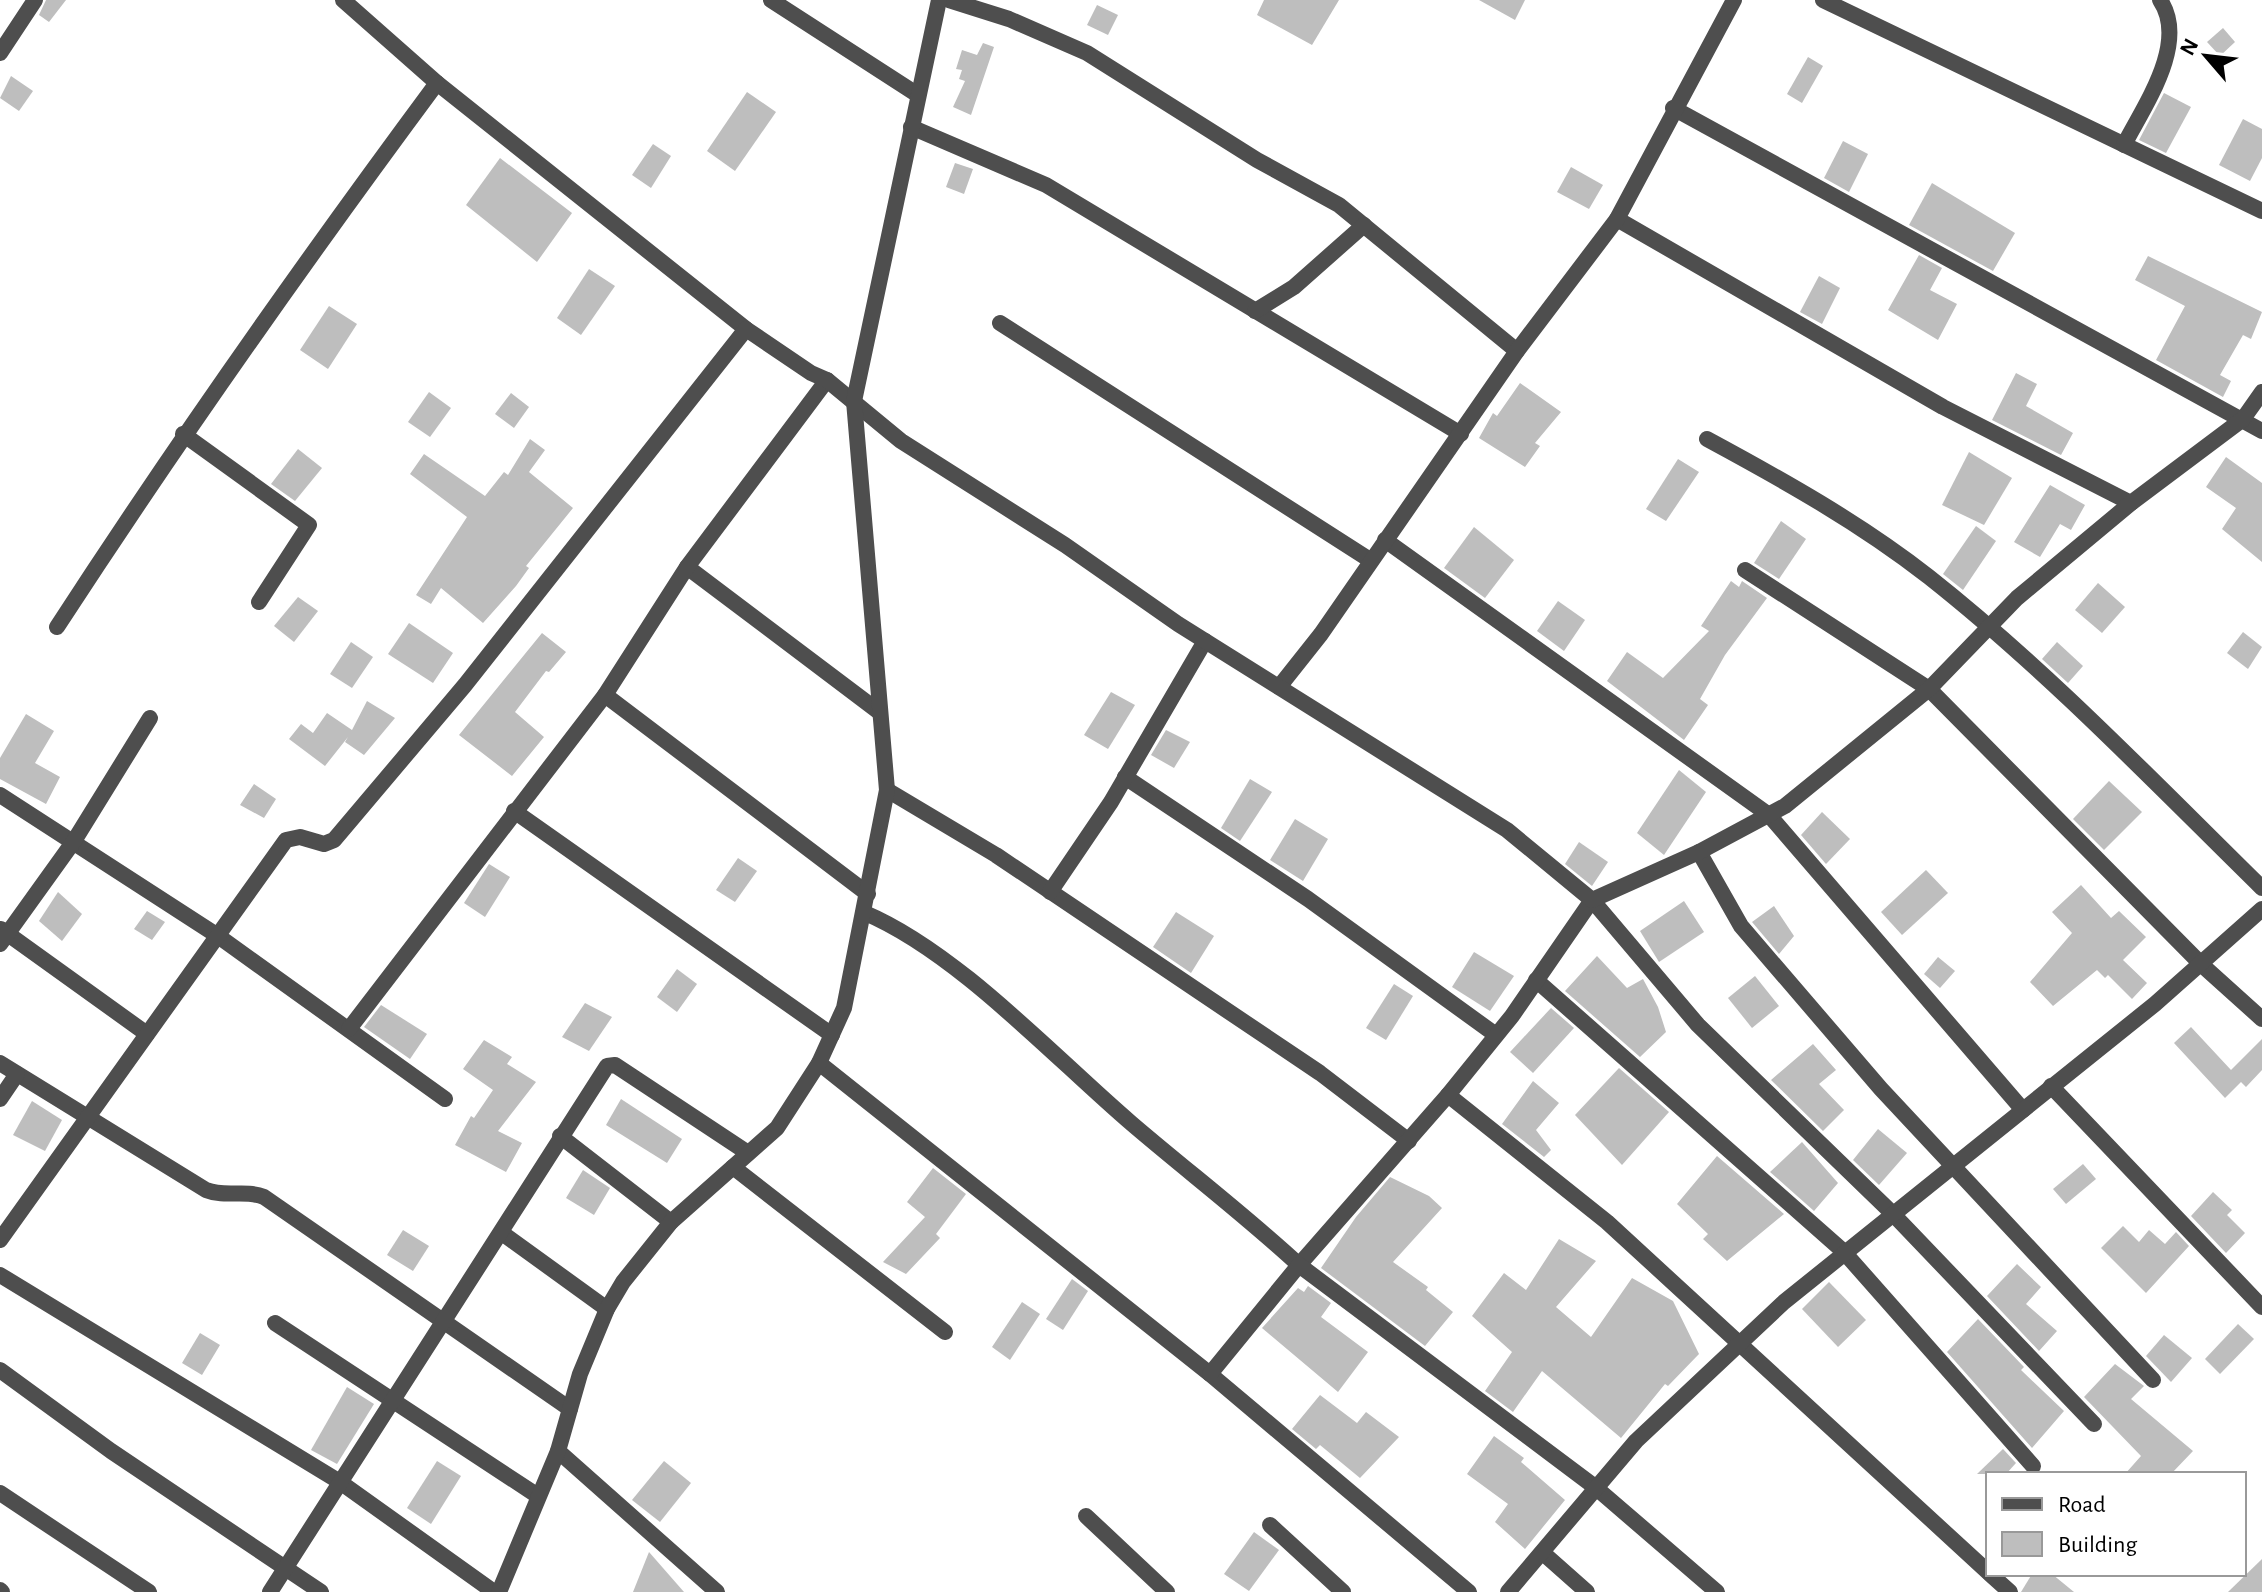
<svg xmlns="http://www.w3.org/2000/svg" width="2262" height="1592" viewBox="0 0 2262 1592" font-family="'Alegreya Sans',sans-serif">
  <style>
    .building { fill: #bebebe }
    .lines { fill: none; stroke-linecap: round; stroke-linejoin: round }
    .minor { stroke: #4e4e4e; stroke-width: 16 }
    .tertiary { stroke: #4e4e4e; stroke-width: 16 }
  </style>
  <rect width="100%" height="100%" fill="#fff"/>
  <g class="building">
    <path d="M46,0H66L49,22L39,15Z"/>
    <path d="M1264,0H1339L1312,45L1257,15Z"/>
    <path d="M1479,0H1525L1515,20Z"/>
    <path d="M1097,5L1118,15L1108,35L1087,25Z"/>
    <path d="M2223,28L2235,42L2220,56L2207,42Z"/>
    <path d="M983,43L994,47L971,115L953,107L965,81L959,79L962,70L956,69L962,50L977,55Z"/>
    <path d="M1808,57L1823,66L1802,103L1787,94Z"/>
    <path d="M11,76L33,91L19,111L0,98Z"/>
    <path d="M747,92L776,112L735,171L707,151Z"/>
    <path d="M2164,93L2191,107L2166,153L2139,140Z"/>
    <path d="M2243,119L2262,129V158L2250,181L2219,165Z"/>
    <path d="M1843,141L1868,154L1849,192L1824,178Z"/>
    <path d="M653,144L671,156L651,188L632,175Z"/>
    <path d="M500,158L572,213L537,262L466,205Z"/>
    <path d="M955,163L973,169L964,194L946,187Z"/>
    <path d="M1571,167L1603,185L1589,209L1557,192Z"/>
    <path d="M1932,183L2015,233L1993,271L1909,225Z"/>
    <path d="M1919,255L1942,268L1930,290L1957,304L1938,340L1888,310Z"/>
    <path d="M2148,256L2262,312L2251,339L2243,335L2220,375L2231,381L2223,397L2156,360L2185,306L2135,280Z"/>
    <path d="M589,269L615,286L581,335L557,318Z"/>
    <path d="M1819,276L1840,288L1822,324L1800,312Z"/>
    <path d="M329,306L357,324L328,369L300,350Z"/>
    <path d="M2016,373L2037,384L2026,406L2073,433L2061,455L1992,420Z"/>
    <path d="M1520,383L1561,412L1535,443L1540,446L1525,467L1479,438L1493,413L1497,416Z"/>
    <path d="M429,392L451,408L430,437L408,422Z"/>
    <path d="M511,393L529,407L514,428L495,414Z"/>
    <path d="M530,439L545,450L529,472L573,508L526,566L529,568L516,586L483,623L441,588L431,604L416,595L467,517L410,474L424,454L485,496L504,472L508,475Z"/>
    <path d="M298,449L322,468L295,501L271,484Z"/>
    <path d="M1969,452L2012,478L1984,525L1942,505Z"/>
    <path d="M2226,457L2262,483V562L2222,529L2236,508L2206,487Z"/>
    <path d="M1678,459L1699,472L1666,521L1646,509Z"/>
    <path d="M2050,485L2085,505L2071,530L2060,524L2040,557L2014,542Z"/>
    <path d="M1781,521L1806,539L1779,579L1754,563Z"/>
    <path d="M1976,526L1996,541L1963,590L1943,574Z"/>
    <path d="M1474,527L1514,560L1485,598L1444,568Z"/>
    <path d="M1731,581L1739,587L1742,581L1767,598L1725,655L1700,699L1708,705L1684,740L1607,681L1627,652L1663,678L1709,631L1701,626Z"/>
    <path d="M2098,583L2125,607L2102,633L2075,610Z"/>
    <path d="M298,597L318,611L294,642L274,626Z"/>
    <path d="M1558,601L1585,620L1564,651L1537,631Z"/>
    <path d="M409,623L453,653L433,683L388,654Z"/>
    <path d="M2243,632L2262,647L2248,669L2227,653Z"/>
    <path d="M542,633L566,652L549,672L546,671L515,712L544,737L512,776L459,735Z"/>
    <path d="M351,642L373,657L352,688L330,674Z"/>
    <path d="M2057,642L2083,666L2068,683L2042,659Z"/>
    <path d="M1111,692L1135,705L1108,749L1084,735Z"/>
    <path d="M367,701L395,718L364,755L345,742L348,737L325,766L289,739L301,724L313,733L327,713L352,730Z"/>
    <path d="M26,714L54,731L35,763L60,777L46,804L0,779V758Z"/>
    <path d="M1166,730L1190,742L1174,768L1151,755Z"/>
    <path d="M1679,770L1706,792L1664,855L1637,833Z"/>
    <path d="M1250,779L1272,792L1240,841L1221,828Z"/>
    <path d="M2109,781L2142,812L2104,850L2073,819Z"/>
    <path d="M254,784L276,799L264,818L240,805Z"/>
    <path d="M1822,812L1850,839L1826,864L1801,835Z"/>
    <path d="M1295,819L1328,839L1303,881L1270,860Z"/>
    <path d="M1579,842L1608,862L1592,886L1565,864Z"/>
    <path d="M738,858L757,871L735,902L716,890Z"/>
    <path d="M489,864L510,877L485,917L464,903Z"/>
    <path d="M1926,870L1948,893L1902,935L1881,912Z"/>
    <path d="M2081,885L2111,918L2119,911L2146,937L2123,960L2147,983L2132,999L2108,975L2105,978L2097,970L2053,1006L2030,982L2072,933L2052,912Z"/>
    <path d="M58,892L82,914L62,941L39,921Z"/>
    <path d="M1684,901L1704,932L1659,962L1640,931Z"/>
    <path d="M1774,906L1794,936L1779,954L1752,922Z"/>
    <path d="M147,911L165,922L152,940L134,929Z"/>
    <path d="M1176,912L1214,936L1191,973L1153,947Z"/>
    <path d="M1474,952L1514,976L1490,1011L1452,987Z"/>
    <path d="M1597,956L1627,988L1643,979L1658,1007L1666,1032L1640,1057L1565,991Z"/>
    <path d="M1938,957L1955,971L1940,988L1924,974Z"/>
    <path d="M677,969L697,984L677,1012L657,997Z"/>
    <path d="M1755,976L1779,1006L1752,1028L1728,998Z"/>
    <path d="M1394,984L1413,996L1386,1040L1366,1028Z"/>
    <path d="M585,1003L612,1017L589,1051L562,1037Z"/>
    <path d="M381,1005L427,1034L410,1059L364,1027Z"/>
    <path d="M1551,1008L1574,1028L1533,1073L1510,1052Z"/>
    <path d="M2191,1027L2231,1070L2262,1039V1070L2246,1087L2241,1082L2225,1098L2174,1043Z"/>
    <path d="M484,1040L512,1057L507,1064L536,1082L498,1131L522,1143L506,1172L455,1145L471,1116L474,1118L493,1090L463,1069Z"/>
    <path d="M1813,1044L1836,1070L1819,1084L1844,1110L1823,1131L1771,1080Z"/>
    <path d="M1619,1068L1669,1112L1622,1165L1575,1115Z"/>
    <path d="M1533,1081L1559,1103L1536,1130L1551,1150L1544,1157L1502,1124Z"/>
    <path d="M621,1099L682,1139L667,1163L606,1125Z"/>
    <path d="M32,1101L62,1120L45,1151L13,1135Z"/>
    <path d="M1878,1129L1907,1153L1879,1185L1853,1160Z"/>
    <path d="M1802,1142L1838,1183L1814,1211L1770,1172Z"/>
    <path d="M1717,1156L1784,1214L1727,1261L1703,1239L1708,1234L1677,1204Z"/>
    <path d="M2083,1164L2096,1179L2066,1204L2053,1189Z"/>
    <path d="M933,1168L966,1194L936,1234L940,1238L906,1274L883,1262L925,1217L907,1202Z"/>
    <path d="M583,1170L610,1188L594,1215L566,1198Z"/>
    <path d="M1390,1177L1429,1196L1442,1208L1393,1262L1428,1287L1426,1290L1453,1312L1425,1346L1321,1268L1356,1217Z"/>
    <path d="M2213,1192L2232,1210L2227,1215L2245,1233L2226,1253L2191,1216Z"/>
    <path d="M2123,1226L2139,1242L2149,1230L2165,1244L2176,1232L2189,1246L2146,1293L2101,1248Z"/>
    <path d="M403,1230L429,1246L413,1271L387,1255Z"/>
    <path d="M1559,1239L1596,1261L1556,1307L1591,1337L1632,1278L1673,1301L1699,1354L1668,1386L1665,1384L1621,1438L1542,1371L1513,1412L1485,1391L1512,1352L1472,1316L1504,1273L1526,1290Z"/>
    <path d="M2017,1264L2041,1287L2026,1304L2057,1331L2039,1351L1987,1296Z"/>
    <path d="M1072,1279L1088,1291L1063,1330L1046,1319Z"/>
    <path d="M1829,1282L1866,1320L1838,1347L1802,1309Z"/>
    <path d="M1308,1286L1331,1303L1321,1317L1368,1352L1338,1392L1262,1328L1298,1288L1304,1292Z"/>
    <path d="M1022,1302L1040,1314L1010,1360L992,1347Z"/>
    <path d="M1978,1319L2024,1367L2021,1370L2064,1411L2032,1448L1947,1352Z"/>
    <path d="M2238,1324L2254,1339L2220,1374L2205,1359Z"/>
    <path d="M200,1333L220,1345L202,1375L182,1363Z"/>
    <path d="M2164,1335L2192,1358L2171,1382L2146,1356Z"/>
    <path d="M2115,1364L2144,1386L2131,1399L2193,1451L2171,1474H2125L2141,1456L2084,1397Z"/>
    <path d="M347,1387L374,1404L337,1464L311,1450Z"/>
    <path d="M1320,1395L1357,1423L1366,1412L1399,1437L1360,1478L1320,1445L1316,1449L1292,1429Z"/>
    <path d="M1494,1436L1524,1458L1521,1462L1565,1500L1525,1549L1495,1522L1508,1504L1467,1474Z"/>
    <path d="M2003,1449L2016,1463L2006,1474H1977Z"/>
    <path d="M437,1461L461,1476L431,1524L407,1508Z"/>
    <path d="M664,1461L691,1483L660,1522L632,1500Z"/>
    <path d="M1254,1532L1279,1550L1249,1591L1224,1574Z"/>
    <path d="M649,1552L684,1592H633Z"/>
    <path d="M2262,1559V1592H2228Z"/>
    <path d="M2032,1574H2052L2074,1592H2021Z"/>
  </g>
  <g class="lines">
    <g class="minor">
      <path d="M343,0L437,83L746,329"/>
      <path d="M771,0L918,95"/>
      <path d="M949,0L1009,19L1087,53L1257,160L1339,205L1517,351"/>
      <path d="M1823,0L2262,211"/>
      <path d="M0,53L35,0"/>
      <path d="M1673,108L2262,431"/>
      <path d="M911,127L1046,185L1461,434"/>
      <path d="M2124,145C2144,106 2189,43 2160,0"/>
      <path d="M1617,219L1943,407L2131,503"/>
      <path d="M1255,311L1294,287L1364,225"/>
      <path d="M1000,323L1370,560"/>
      <path d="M183,434L309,525L259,602"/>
      <path d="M1707,439C1783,480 1860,523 1929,577C2048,671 2154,782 2262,888"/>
      <path d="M1385,540L1769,815L2023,1110"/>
      <path d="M687,567L878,711"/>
      <path d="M1745,570L1929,689L2202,965L2262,1019"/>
      <path d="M57,627C178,441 305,261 437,83"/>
      <path d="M1279,687L1321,634L1517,351L1617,219L1734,0"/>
      <path d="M605,695L868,894"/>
      <path d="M1125,777L1308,899L1496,1035"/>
      <path d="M887,790L996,855L1320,1073L1409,1141"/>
      <path d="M0,795L218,936L445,1099"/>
      <path d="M514,811L832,1035"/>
      <path d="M1699,852L1741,926L1881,1089L2153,1380"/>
      <path d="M1050,892L1111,802L1205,641"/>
      <path d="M865,913C957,952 1054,1057 1131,1123C1187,1171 1245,1215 1299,1265L1448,1095L1607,1222L1988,1572"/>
      <path d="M1,929L147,1034"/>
      <path d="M0,944L74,841L150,718"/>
      <path d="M1536,980L1843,1251L2033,1466"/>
      <path d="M349,1029L605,695L687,567L827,380"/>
      <path d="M0,1063L206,1190C226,1198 244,1189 264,1197L570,1409"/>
      <path d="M819,1063L1210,1374L1469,1592"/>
      <path d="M2051,1086L2262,1307"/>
      <path d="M1448,1095L1512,1016L1592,900L1698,1025L1892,1213L2094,1424"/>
      <path d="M0,1099L17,1074"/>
      <path d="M560,1136L671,1222"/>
      <path d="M733,1167L945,1332"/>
      <path d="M502,1233L607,1309"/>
      <path d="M0,1240L286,840L300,837L324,844L334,840L465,685L746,329L811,373L827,380L901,441L1065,545L1178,624L1507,830L1592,900L1699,852L1785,806L1929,689L2017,598L2131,503L2243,419L2262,392"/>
      <path d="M0,1275L340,1482L494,1592"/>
      <path d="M275,1323L538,1496"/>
      <path d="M0,1370L111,1451L321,1592"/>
      <path d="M1210,1374L1299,1265L1595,1487L1717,1592"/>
      <path d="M558,1451L717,1592"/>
      <path d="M0,1493L149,1592"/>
      <path d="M1086,1516L1167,1592"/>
      <path d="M1270,1525L1343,1592"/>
      <path d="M1543,1553L1587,1592"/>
      <path d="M1990,1574L2010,1592"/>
      <path d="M0,1590L2,1592"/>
      <path d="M270,1592L607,1066L615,1065L748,1153"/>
      <path d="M1508,1592L1636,1441L1784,1302L2155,1004L2262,909"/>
    </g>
    <path class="tertiary" d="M499,1592L558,1451L580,1374L607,1309L623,1282L671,1222L777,1128L819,1063L844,1008L887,790L854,401L939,0"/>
  </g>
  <rect x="1986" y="1472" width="260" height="104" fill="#ffffff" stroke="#999999" stroke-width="2"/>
  <rect x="2002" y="1498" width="40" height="12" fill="#4e4e4e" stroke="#999999" stroke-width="2"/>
  <text x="2058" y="1512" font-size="24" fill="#000000">Road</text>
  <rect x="2002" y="1532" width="40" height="24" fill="#bebebe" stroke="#999999" stroke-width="2"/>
  <text x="2058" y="1552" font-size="24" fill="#000000">Building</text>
  <g transform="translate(2206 56) rotate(298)" stroke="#ffffff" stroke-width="6" paint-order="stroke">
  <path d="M0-6L14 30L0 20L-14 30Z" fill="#000000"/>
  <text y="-12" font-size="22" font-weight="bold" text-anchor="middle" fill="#000000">N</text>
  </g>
</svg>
